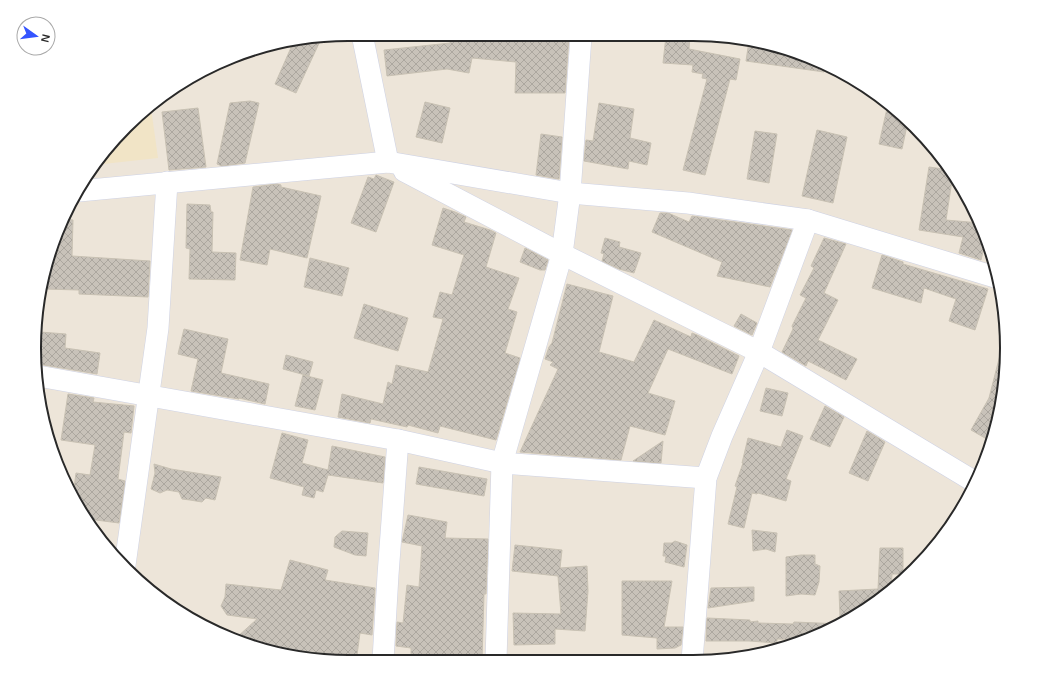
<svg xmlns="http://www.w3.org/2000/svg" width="1041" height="696" viewBox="0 0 1041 696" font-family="Helvetica,sans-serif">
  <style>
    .education { fill: #f1e4c6 }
    .building { fill: url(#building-cross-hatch); stroke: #c8c1b3 }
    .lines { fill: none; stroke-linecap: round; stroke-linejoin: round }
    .minor-casing { stroke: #ced2e4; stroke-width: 22 }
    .minor { stroke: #fff; stroke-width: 21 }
    .rim { fill: none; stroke: #292929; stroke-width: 2 }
  </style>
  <defs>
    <pattern id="building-cross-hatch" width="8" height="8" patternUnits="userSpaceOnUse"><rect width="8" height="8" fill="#c8c2b9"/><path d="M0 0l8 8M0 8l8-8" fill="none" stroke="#aca79f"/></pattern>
  </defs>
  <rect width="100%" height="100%" fill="#ede5d9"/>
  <path class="education" d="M151,108L158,158L94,165L99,157Z"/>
  <g class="building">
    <path d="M452,35L569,36L565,93H515L516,62L472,58L469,73L447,69L387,76L384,50L450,43Z"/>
    <path d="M666,36H690L689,49L740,59L736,80L730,79L705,175L683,170L707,79L702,78L703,74L692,72L693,65L663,63Z"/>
    <path d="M321,39L296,93L275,84L293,43Z"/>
    <path d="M749,41L825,64L824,72L746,61Z"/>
    <path d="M250,101L259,103L245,163L222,166L217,164L230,103Z"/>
    <path d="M425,102L450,108L442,143L416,137Z"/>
    <path d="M599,103L634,109L630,138L651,143L647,165L629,161L628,169L584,161L586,140L593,141Z"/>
    <path d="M888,104L900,112L908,121L902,149L879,144Z"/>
    <path d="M198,108L206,167L169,170L162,112Z"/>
    <path d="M817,130L847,137L833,203L802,196Z"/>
    <path d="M755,131L777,134L769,183L747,179Z"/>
    <path d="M541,134L562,137L559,179L536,175Z"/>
    <path d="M929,167L950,170L953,174L946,220L980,223L986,240L981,260L959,253L963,237L919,230Z"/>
    <path d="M376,175L394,182L376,232L351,223L368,177L374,179Z"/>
    <path d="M277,184L281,185V187L321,196L307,258L270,249L267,265L240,260L253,187Z"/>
    <path d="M187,204L210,205L211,212H213L212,252L236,253L235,280L189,279L190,249L186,248Z"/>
    <path d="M443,208L455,212L466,217L464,222L490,230L496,233L486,267L519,278L508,309L517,312L505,353L520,358L496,440L440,426L438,433L408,425L407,427L371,419L370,423L338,417L342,394L383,404L388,382L392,384L396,365L428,372L443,319L433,317L440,292L452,295L464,255L432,245Z"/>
    <path d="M660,213H668L689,222L692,216L792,230L770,287L717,276L722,262L652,232Z"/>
    <path d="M63,219L73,220L72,256L150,261L148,297L79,294V290L44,289L58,228Z"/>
    <path d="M605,238L620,242L619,247L641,253L634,273L619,269L602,261L604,254L601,253Z"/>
    <path d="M824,238L846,244L824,293L838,300L818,340L857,359L846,380L808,361L806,366L782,352L793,329L792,326L806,298L800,295L814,268L811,266Z"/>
    <path d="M525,248L548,260L545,270H540L520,262Z"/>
    <path d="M882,255L903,262V264L988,289L975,330L949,321L956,299L924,288L921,303L872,288Z"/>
    <path d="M310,258L349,268L342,296L304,287Z"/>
    <path d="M567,284L613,296L599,352L634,362L654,320L691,337L692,333L697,335L739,356L732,374L668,349L648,393L675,401L665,435L630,426L621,460L520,452L558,369L550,365L553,362L545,359L549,347L552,343Z"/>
    <path d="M364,304L408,318L398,351L354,338Z"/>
    <path d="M741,314L757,323L752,335L734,326Z"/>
    <path d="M184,329L228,339L221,373L269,384L265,404L239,398V399L191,391L198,359L178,354Z"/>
    <path d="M40,332L66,334L65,348L100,353L97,374L38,364Z"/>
    <path d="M286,355L313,362L309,376L283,369Z"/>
    <path d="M1000,355L1005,356L1004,389L992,442L971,430L989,398Z"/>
    <path d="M303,375L323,380L315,410L295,406Z"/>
    <path d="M766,388L788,393L782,416L760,411Z"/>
    <path d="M68,394L94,398L93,402L134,406L131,433L124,432L118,479L125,481L119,523L88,519L76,505L73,496L76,473L90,475L95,445L61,440Z"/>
    <path d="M825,406L844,417L830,447L810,439Z"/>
    <path d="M787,430L803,436L786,479L791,481L786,501L758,493L757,494L752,493L744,528L728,524L737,487L735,486L743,463H742L748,438L781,447Z"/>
    <path d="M867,431L885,442L868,481L849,473Z"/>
    <path d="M282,433L308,440L302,463L328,470L332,446L385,457L383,483L328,475L323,492L316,490L314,498L302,495L304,487L270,478Z"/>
    <path d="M663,441L661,463L633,461Z"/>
    <path d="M154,464L171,469L221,477L215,500L206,498L202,502L190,500L182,499L179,492L167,490L160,493L151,489L155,473Z"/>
    <path d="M419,467L487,479L484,496L416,484Z"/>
    <path d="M408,515L447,522L445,538L488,539L486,594H484L482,660H411V648L396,646L397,622L403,623L407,585L419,587L422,546L402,542Z"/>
    <path d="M752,530L777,533L775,552L766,549L753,551Z"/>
    <path d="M342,531L368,533L366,556L355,555L334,547L335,537Z"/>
    <path d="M675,541L687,545L684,567L665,562L666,556H663L664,543H672Z"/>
    <path d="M515,545L562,550L560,568L587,566L588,591L585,631L555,629V644L514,645L513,613L561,614L558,576L512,571Z"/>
    <path d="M880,548H903V574H892L891,588H894L884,597L854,616L840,617L839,591L878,589Z"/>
    <path d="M801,555H815V564L820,566L819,582L815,595L801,594L786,596V557Z"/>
    <path d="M290,560L328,570L325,580L375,588L372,635L360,633L357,655L349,654L348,659H307L236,638L257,619L227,615L221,606L225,597L226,584L281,590Z"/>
    <path d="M622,581H672L664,627H683L681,645L675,648L657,649V638L622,635Z"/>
    <path d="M754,587V601L708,608L711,588Z"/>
    <path d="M707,618L750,620V622L758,621V623L793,624L794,622L842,624L832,630L805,640L777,639V643L749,641H706Z"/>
  </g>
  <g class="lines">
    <defs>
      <g id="minor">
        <path d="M362,34L388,162"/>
        <path d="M404,171L562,254L759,352L975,482"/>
        <path d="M79,191L388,162L570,193L688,203L808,220L998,278"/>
        <path d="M38,376L398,440L502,463L706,478"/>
        <path d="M125,565L158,328L167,182"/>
        <path d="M383,660L388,575L398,440"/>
        <path d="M496,660L502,463L562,254L570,193L581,36"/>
        <path d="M692,661L706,478L722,436L759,352L808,220"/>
      </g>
    </defs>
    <use href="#minor" class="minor-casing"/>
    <use href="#minor" class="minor"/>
  </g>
  <path d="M0 0H1041V696H0ZM348 41H693A307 307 0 0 1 1000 348V348A307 307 0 0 1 693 655H348A307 307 0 0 1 41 348V348A307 307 0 0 1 348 41Z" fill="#fff" fill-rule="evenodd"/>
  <path class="rim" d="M348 41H693A307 307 0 0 1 1000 348V348A307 307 0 0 1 693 655H348A307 307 0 0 1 41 348V348A307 307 0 0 1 348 41Z"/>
  <g transform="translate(36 36) rotate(104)"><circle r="19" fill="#ffffff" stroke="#a9a9a9"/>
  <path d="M0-3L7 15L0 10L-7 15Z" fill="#3454ff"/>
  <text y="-6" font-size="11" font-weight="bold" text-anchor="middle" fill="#292929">N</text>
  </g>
</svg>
